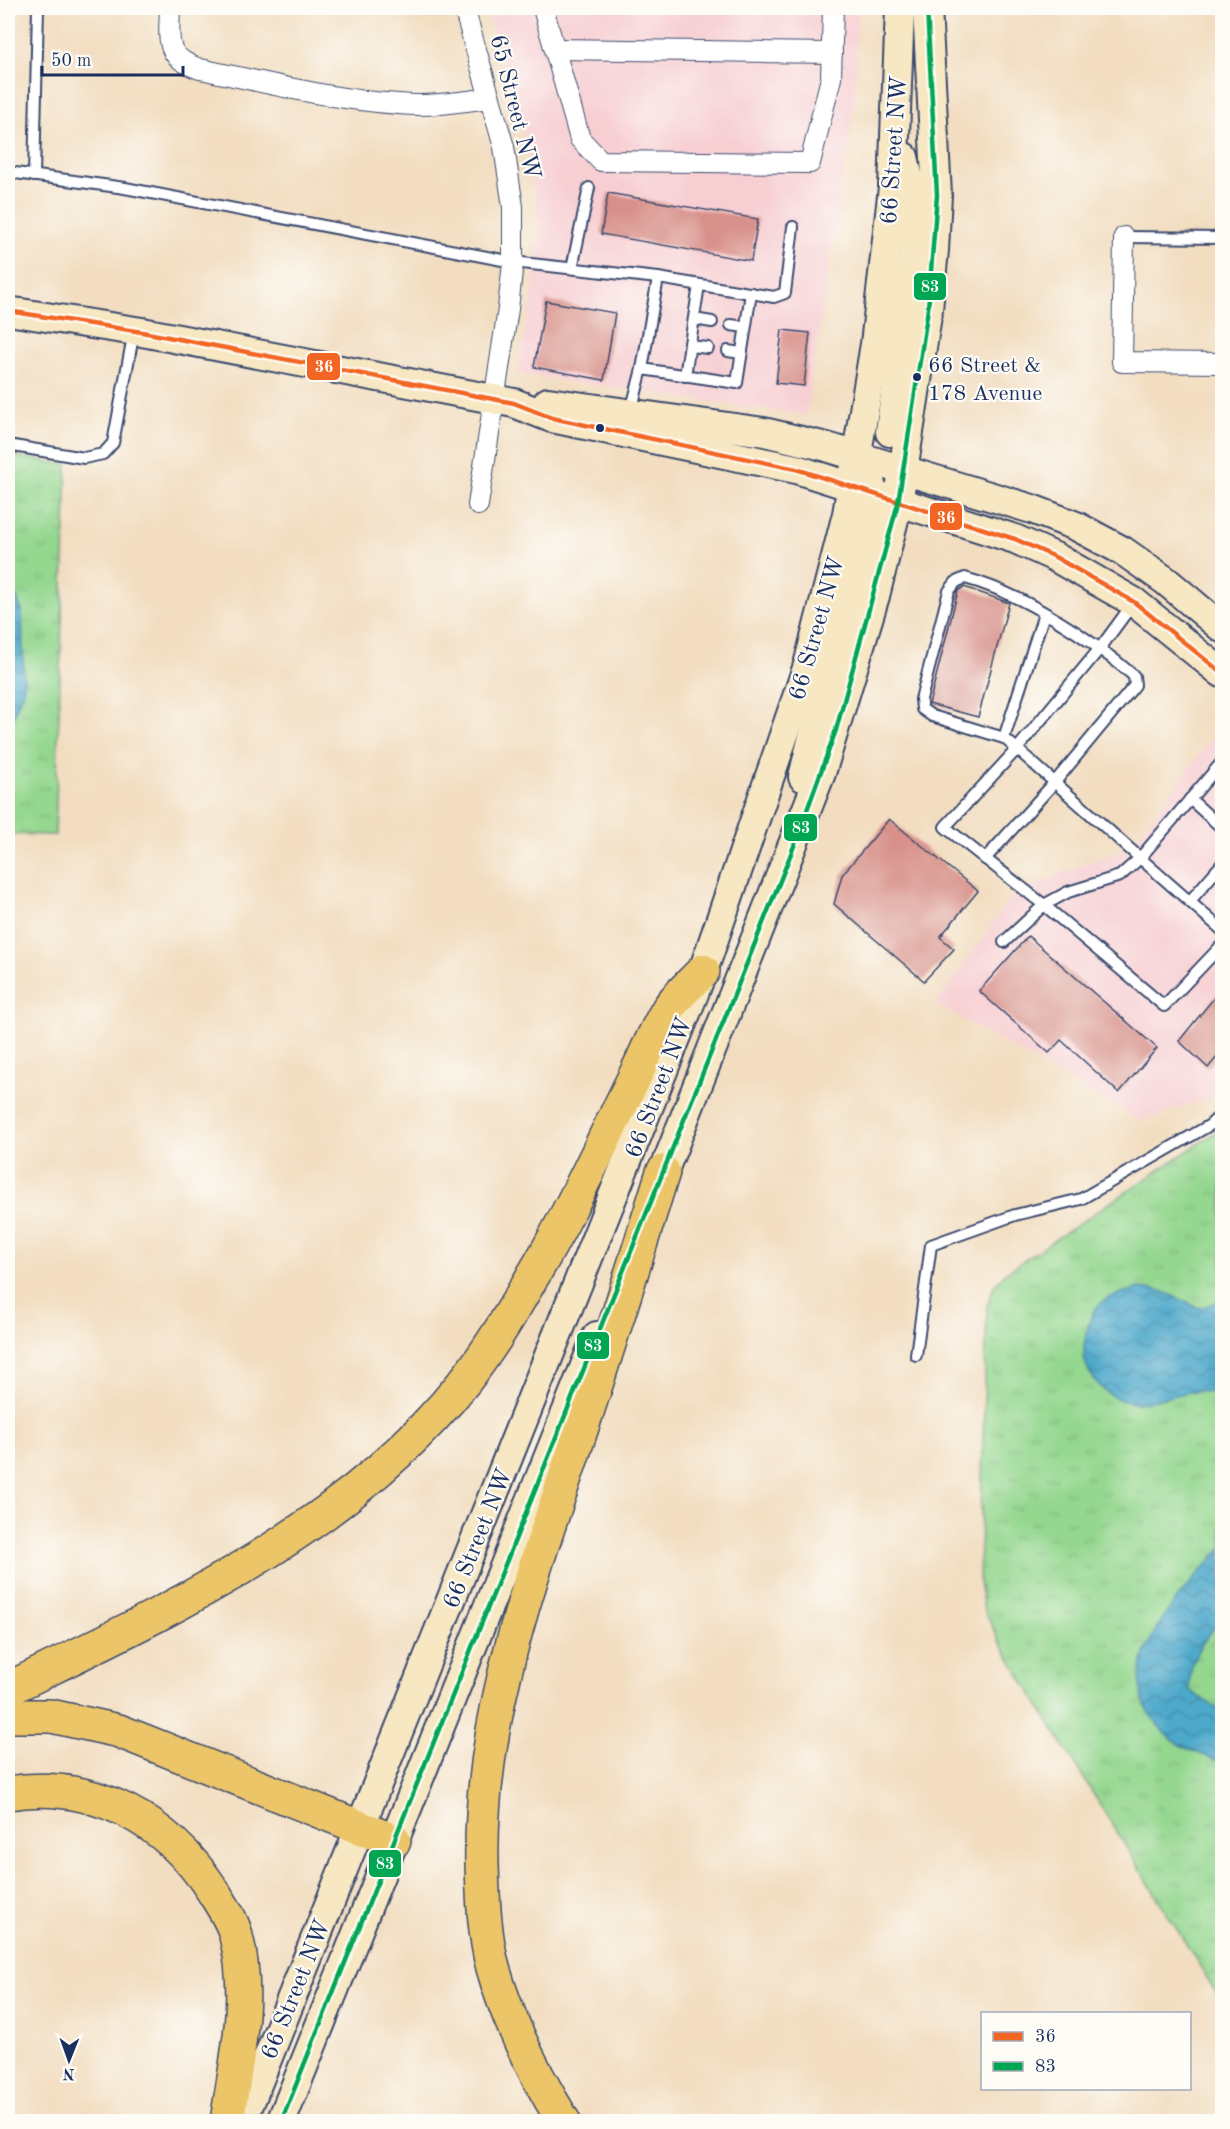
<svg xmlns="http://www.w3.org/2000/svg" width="1230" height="2129" viewBox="0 0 1230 2129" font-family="'Old Standard TT',serif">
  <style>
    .built { fill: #f7cfd3 }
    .park { fill: url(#park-tufts); stroke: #588376; stroke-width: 1.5 }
    .water { fill: url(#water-waves); stroke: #346c94; stroke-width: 1.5 }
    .building { fill: #d8918a }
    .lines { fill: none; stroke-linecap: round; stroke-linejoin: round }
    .lane-casing { stroke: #3b496d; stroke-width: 14 }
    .street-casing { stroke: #3b496d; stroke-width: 22 }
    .secondary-casing { stroke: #3b496d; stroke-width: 32 }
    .highway-casing { stroke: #3b496d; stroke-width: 36 }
    .lane { stroke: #fff; stroke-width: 10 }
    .street { stroke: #fff; stroke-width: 20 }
    .secondary { stroke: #f7e8c3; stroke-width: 28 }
    .highway { stroke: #ecc569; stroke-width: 33 }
    .bus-1-casing { stroke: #fdfcf7; stroke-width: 9 }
    .bus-2-casing { stroke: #fdfcf7; stroke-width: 9 }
    .bus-1 { stroke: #f26522; stroke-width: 4.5 }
    .bus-2 { stroke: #00a651; stroke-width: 4.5 }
    .bus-dot { fill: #1b2f5e; stroke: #fdfcf7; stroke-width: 2 }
    .labels { text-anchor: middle; stroke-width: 4.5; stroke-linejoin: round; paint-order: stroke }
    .bus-label { font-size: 22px; fill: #1b2f5e; stroke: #fdfcf7; text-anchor: start }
    .street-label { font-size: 24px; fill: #1b2f5e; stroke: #fdfcf7 }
    .line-badge { stroke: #fdfcf7; stroke-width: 2 }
    .badge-label { font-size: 16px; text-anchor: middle; font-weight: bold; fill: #fff }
  </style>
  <defs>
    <pattern id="park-tufts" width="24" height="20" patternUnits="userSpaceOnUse" patternTransform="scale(1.5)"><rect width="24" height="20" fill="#94d78f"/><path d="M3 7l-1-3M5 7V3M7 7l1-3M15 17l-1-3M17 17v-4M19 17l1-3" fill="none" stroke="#7fb97e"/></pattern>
    <pattern id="water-waves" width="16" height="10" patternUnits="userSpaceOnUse" patternTransform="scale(1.5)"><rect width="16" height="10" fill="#4da9cb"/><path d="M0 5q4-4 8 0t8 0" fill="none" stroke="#3f8aa8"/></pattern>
  </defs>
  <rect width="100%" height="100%" fill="#fdfcf7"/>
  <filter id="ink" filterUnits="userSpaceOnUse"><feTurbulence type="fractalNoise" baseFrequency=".0167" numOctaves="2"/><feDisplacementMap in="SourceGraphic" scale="12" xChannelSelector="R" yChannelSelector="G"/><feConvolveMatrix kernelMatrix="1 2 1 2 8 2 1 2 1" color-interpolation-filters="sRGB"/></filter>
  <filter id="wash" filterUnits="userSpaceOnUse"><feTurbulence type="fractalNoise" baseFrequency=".008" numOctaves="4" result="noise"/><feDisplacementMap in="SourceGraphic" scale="24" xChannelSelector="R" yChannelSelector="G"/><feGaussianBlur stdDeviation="1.35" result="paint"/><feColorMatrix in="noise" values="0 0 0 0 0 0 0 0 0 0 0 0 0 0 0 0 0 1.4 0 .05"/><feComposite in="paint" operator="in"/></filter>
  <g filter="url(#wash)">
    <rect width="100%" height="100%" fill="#f2ddc0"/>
    <g class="built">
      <path d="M486,8H858L854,108L806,415L517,374L532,296L539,239L535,193L523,129Z"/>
      <path d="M1222,725V1089L1214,1096L1141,1121L936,1004L1014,893L1129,847Z"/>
    </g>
    <g class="park">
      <path d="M8,455L67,465L55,835L8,834Z"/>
      <path d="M1222,1128V2002L999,1641L984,1609L979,1583L987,1306L994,1286L1005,1273Z"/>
    </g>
    <g class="water">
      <path d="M8,578L22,611L24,688L8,730Z"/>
      <path d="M1140,1288L1162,1291L1199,1308L1213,1304L1222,1297V1396C1177,1376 1135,1432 1094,1379C1078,1359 1084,1339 1091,1317C1098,1297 1121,1293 1140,1288Z"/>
      <path d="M1222,1548V1619C1199,1646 1191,1654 1189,1690L1222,1712V1762C1209,1757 1193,1752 1180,1745C1168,1738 1159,1727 1151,1716C1112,1659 1187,1587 1222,1548Z"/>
    </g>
    <g id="blocks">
      <g class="building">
        <path d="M608,193L758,219L751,261L601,234Z"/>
        <path d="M546,301L615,313L604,380L534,367Z"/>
        <path d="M782,330L810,333L804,386L776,383Z"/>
        <path d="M964,587L1009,603L978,717L929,704L958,591Z"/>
        <path d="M889,819L978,891L940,937L954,949L924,981L834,904L842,875Z"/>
        <path d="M1028,936L1157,1048L1119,1093L1061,1040L1049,1053L979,991Z"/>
        <path d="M1222,988V1051L1208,1068L1179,1041Z"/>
      </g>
    </g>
  </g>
  <g filter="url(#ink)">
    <use href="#blocks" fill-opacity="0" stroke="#3b496d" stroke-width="1.5"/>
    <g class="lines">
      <defs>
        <g id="lane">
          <path d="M8,172L125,188L513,262L658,278L774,297L785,293L793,227"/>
          <path d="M34,176L38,8"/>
          <path d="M1124,237L1222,238"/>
          <path d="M572,268L589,188"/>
          <path d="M694,319L712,322"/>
          <path d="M731,325L745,327"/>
          <path d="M690,346L708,348"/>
          <path d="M728,351L741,353"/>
          <path d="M642,369L737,383L751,293"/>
          <path d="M685,376L699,285"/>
          <path d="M631,411L642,369L658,278"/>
          <path d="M8,445L84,458L103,454L113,443L134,331"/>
          <path d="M1004,738L1044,614"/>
          <path d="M1222,762L1140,858L1222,930"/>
          <path d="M1190,799L1222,828"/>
          <path d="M985,859L1055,782L1135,685L1134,676C1090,638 1021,593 965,578L956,582L949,591L921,699L922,709L932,716L1004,738L1017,749L1101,647L1134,602"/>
          <path d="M1190,901L1222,864"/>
          <path d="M1004,942L1044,905L945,827L1017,749L1140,858L1120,876L1068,892L1044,905L1164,1006L1222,945"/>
          <path d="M916,1355L931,1245L1015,1215L1081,1199L1210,1125L1222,1114"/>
        </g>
        <g id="street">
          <path d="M170,8C169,41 164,57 200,69C265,82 332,100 399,104C429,107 460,102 490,98"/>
          <path d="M464,8L504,147L513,207V262L508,309L478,505"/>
          <path d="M543,8L580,139L601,161L810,163L831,78L833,8"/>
          <path d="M555,49L832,53"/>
          <path d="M1124,237L1122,362L1222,363"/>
        </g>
        <g id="secondary">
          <path d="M8,311L142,332L514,403L552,418L796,469L1015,539L1055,557L1134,602L1222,673"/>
          <path d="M548,402L764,432L827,447L1032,509L1076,526L1123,551L1166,581L1222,628"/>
          <path d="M890,432L914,247V201L904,157"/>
          <path d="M803,777L865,528L872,495L870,478"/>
          <path d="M655,1193L821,773L875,596L898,503L928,309L934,250L937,195L927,8"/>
          <path d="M242,2122L703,971L808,665L847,514L875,344L893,187L900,8"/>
          <path d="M281,2122L597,1336"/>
        </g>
        <g id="highway">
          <path d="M8,1689C173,1608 346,1530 464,1382C495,1343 520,1298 545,1255C578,1197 606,1134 636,1074C646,1053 656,1029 668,1009C677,995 692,983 703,971"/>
          <path d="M8,1716H51L119,1731L394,1841"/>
          <path d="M8,1793C93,1779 168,1821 213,1891C221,1904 233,1921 236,1936C252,1997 236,2060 227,2122"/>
          <path d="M564,2122C535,2075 508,2021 493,1968C484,1934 483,1898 482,1864C479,1717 529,1585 575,1448C606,1357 634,1264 663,1172"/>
        </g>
      </defs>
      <use href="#lane" class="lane-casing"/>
      <use href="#street" class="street-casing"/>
      <use href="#secondary" class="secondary-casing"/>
      <use href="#highway" class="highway-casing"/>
      <use href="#lane" class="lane"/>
      <use href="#street" class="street"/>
      <use href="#secondary" class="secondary"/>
      <use href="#highway" class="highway"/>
      <defs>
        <path id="bus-1" d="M8,311L142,332L514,403L552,418L796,469L1015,539L1055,557L1134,602L1222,673"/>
        <path id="bus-2" d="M281,2122L663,1172L794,846L836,730L898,503L928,309L937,195L927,8"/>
      </defs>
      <use href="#bus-1" class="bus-1-casing"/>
      <use href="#bus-2" class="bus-2-casing"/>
      <use href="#bus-1" class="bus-1"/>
      <use href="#bus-2" class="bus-2"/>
    </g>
  </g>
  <g class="bus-dot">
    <circle cx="917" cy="377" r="5"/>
    <circle cx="600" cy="428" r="5"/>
  </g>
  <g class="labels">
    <g class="bus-label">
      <text x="928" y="372">66 Street &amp;<tspan x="928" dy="28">178 Avenue</tspan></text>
    </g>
    <g class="street-label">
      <text transform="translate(516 107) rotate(76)" y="8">65 Street NW</text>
      <text transform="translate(893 150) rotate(-86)" y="8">66 Street NW</text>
      <text transform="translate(816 628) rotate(-74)" y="8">66 Street NW</text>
      <text transform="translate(658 1087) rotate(-69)" y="8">66 Street NW</text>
      <text transform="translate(477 1538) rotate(-68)" y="8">66 Street NW</text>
      <text transform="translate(295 1989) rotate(-68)" y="8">66 Street NW</text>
    </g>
  </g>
  <g class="line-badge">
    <rect x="913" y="272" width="34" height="29" rx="6" fill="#00a651"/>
    <rect x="306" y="352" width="35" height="29" rx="6" fill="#f26522"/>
    <rect x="929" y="502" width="34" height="29" rx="6" fill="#f26522"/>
    <rect x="783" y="813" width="35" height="29" rx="6" fill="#00a651"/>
    <rect x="576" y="1331" width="34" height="29" rx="6" fill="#00a651"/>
    <rect x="368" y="1849" width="34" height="29" rx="6" fill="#00a651"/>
  </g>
  <g class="badge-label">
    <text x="930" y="292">83</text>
    <text x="324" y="372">36</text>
    <text x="946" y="523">36</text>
    <text x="801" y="833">83</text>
    <text x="593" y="1351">83</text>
    <text x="385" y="1869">83</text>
  </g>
  <rect width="1230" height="2129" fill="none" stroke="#fdfcf7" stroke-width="30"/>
  <rect x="981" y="2012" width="210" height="78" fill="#fdfcf7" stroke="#a3aaba" stroke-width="1.5"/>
  <rect x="993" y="2032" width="30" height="9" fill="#f26522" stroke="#a3aaba" stroke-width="1.5"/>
  <text x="1035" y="2042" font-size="18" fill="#1b2f5e">36</text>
  <rect x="993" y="2062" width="30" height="9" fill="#00a651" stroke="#a3aaba" stroke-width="1.5"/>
  <text x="1035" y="2072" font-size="18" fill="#1b2f5e">83</text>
  <g transform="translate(69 2060) rotate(181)" stroke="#fdfcf7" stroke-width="4.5" paint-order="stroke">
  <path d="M0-4.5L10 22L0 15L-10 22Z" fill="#1b2f5e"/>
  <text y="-9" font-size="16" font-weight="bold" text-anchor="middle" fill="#1b2f5e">N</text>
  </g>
  <path d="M42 66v9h141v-9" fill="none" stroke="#1b2f5e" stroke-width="3"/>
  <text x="51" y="66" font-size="18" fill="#1b2f5e" stroke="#fdfcf7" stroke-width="4.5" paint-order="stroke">50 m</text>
</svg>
